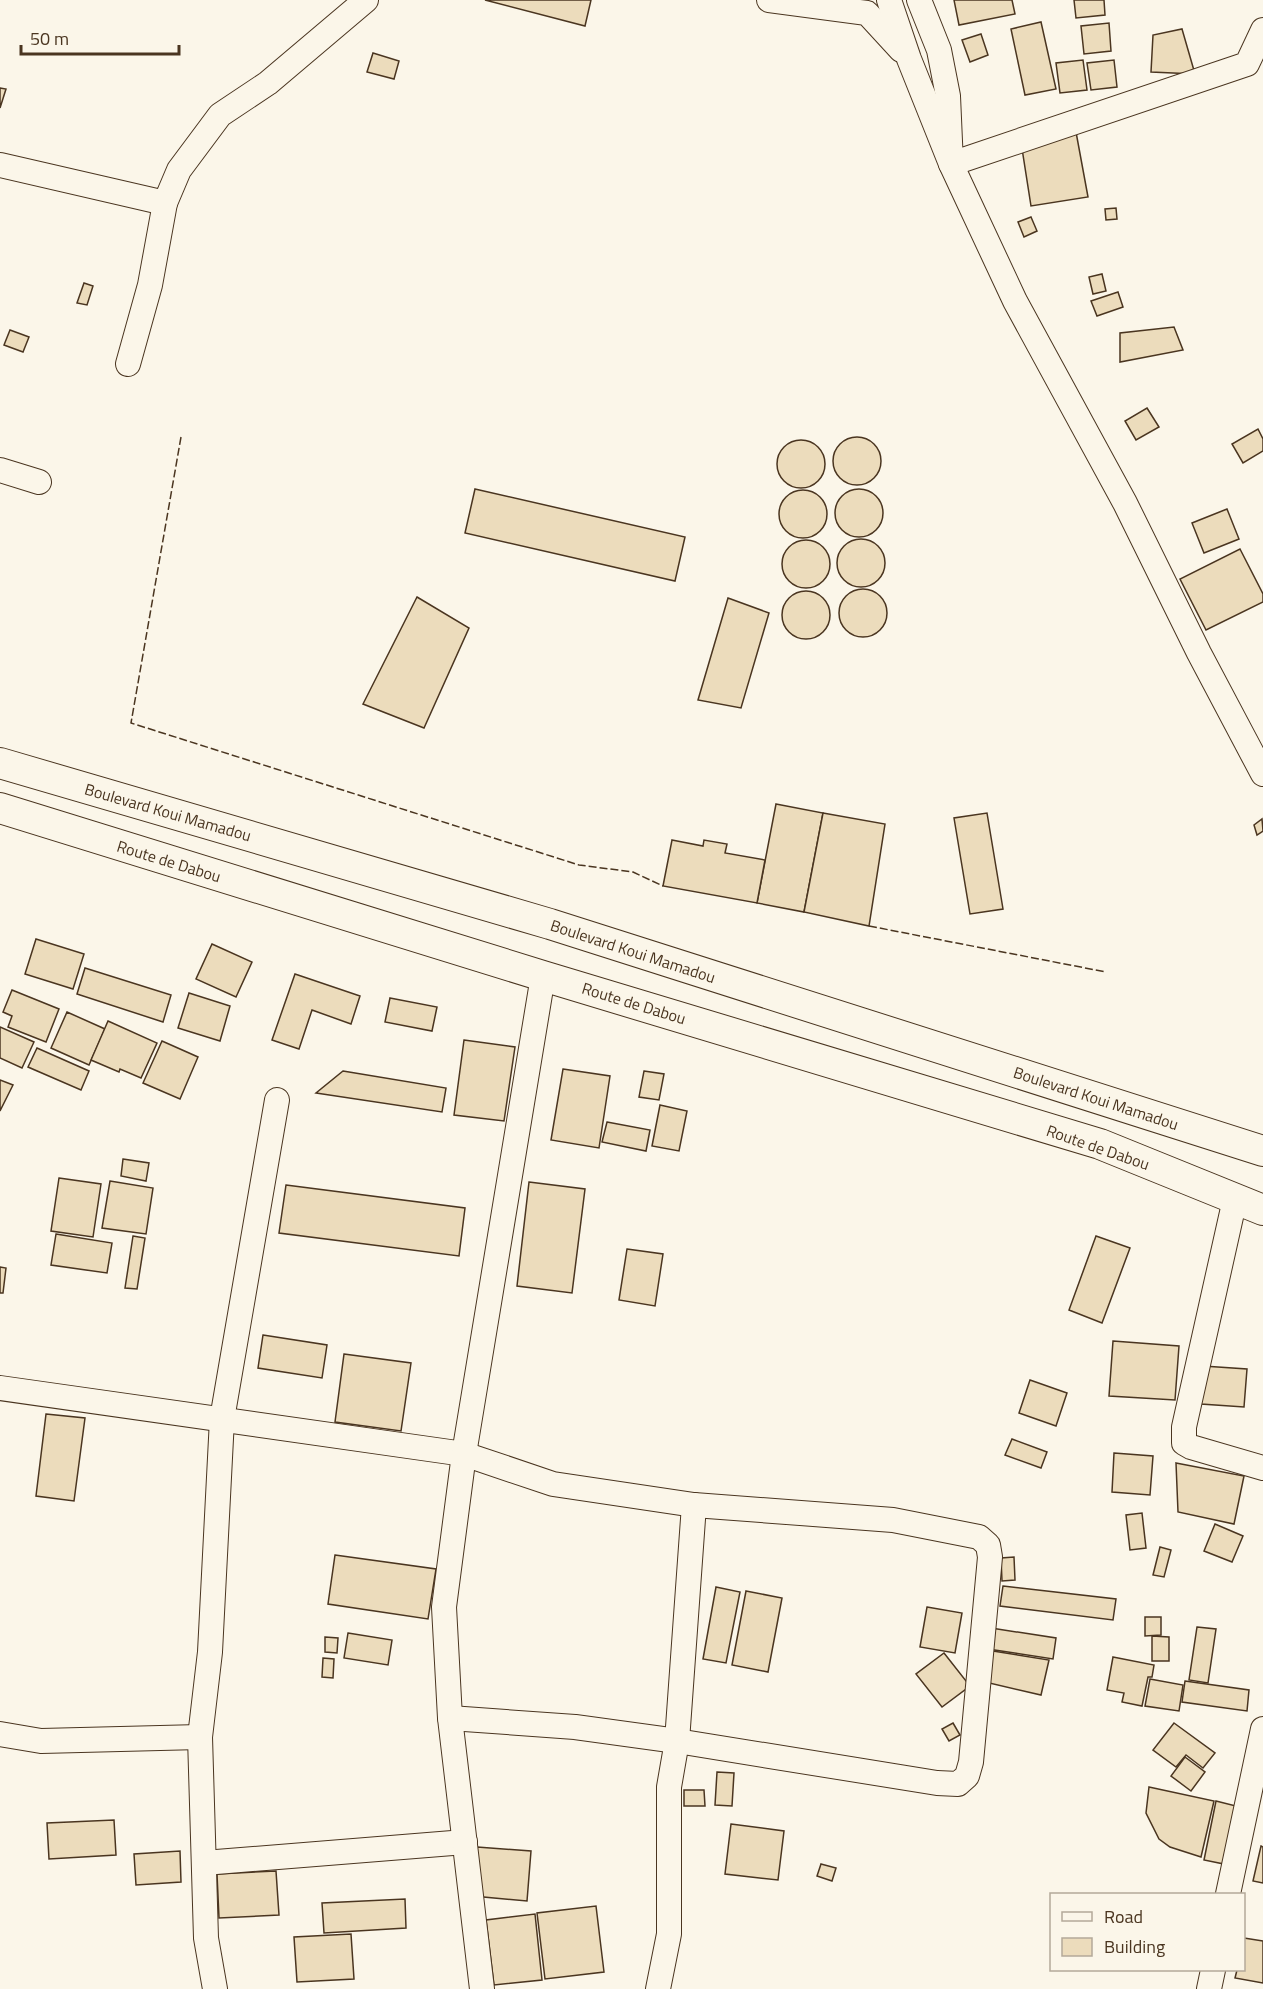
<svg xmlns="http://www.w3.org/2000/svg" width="1263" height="1989" viewBox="0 0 1263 1989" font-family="'Titillium Web',sans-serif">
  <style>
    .building { fill: #ecdcbc; stroke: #4a3520; stroke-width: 1.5 }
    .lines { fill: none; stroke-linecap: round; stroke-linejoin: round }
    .minor-casing { stroke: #4a3520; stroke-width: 26 }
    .major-casing { stroke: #4a3520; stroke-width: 32 }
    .minor { stroke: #fbf6e9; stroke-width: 24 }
    .major { stroke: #fbf6e9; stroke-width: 30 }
    .fence { stroke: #4a3520; stroke-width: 1.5; stroke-dasharray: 8 3; stroke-linecap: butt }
    .labels { text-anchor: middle; stroke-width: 4.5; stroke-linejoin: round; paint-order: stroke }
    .street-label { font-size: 16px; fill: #4a3520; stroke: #fbf6e9 }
  </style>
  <rect width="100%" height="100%" fill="#fbf6e9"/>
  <g class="building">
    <path d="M485,0H591L585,26Z"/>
    <path d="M954,0H1012L1015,14L959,25Z"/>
    <path d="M1074,0H1104L1105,15L1076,18Z"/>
    <path d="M1041,22L1056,89L1025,95L1011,29Z"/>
    <path d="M1109,23L1111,51L1084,54L1081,26Z"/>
    <path d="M1182,29L1195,74L1151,72L1153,35Z"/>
    <path d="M981,34L988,55L970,62L962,40Z"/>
    <path d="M373,53L399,61L394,79L367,72Z"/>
    <path d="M1083,60L1087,90L1060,93L1056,63Z"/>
    <path d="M1114,60L1117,87L1091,90L1087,63Z"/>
    <path d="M0,88L6,89L0,108Z"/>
    <path d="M1076,132L1088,197L1031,206L1021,142Z"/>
    <path d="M1116,208L1117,219L1106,220L1105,209Z"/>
    <path d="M1031,217L1037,231L1024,237L1018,222Z"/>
    <path d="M1102,274L1106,291L1093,294L1089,277Z"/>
    <path d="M84,283L93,286L87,305L77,303Z"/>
    <path d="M1118,292L1123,307L1097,316L1091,301Z"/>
    <path d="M1174,327L1183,350L1120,362V333Z"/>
    <path d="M10,330L29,337L23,352L4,345Z"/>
    <path d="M1147,408L1159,427L1136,440L1125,421Z"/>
    <path d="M1258,429L1263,439V451L1243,463L1232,444Z"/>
    <circle cx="857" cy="461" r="24"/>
    <circle cx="801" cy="464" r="24"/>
    <path d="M475,489L685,537L675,581L465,533Z"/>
    <circle cx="859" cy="513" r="24"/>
    <circle cx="803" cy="514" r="24"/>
    <path d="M1227,509L1239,539L1204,553L1192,523Z"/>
    <circle cx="861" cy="563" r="24"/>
    <circle cx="806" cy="564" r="24"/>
    <path d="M1240,549L1263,594V602L1206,630L1180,579Z"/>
    <circle cx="863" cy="613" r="24"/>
    <circle cx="806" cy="615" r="24"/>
    <path d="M417,597L469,628L424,728L363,704Z"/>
    <path d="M728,598L769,613L741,708L698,700Z"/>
    <path d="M776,804L823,813L804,912L757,903Z"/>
    <path d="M823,813L885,824L869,926L804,912Z"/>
    <path d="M987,813L1003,909L970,914L954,818Z"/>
    <path d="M1262,819L1263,831L1257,835L1254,825Z"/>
    <path d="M672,840L703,846L704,840L727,844L725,853L765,860L757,903L663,886Z"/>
    <path d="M36,939L84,954L73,989L25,974Z"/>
    <path d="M212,944L252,962L236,997L196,979Z"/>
    <path d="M85,968L171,995L163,1022L77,994Z"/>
    <path d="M295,974L360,996L351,1024L312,1010L299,1049L272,1040Z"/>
    <path d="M12,990L59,1009L46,1042L8,1027L12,1016L3,1012Z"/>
    <path d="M189,993L230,1006L220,1041L178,1028Z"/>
    <path d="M390,998L437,1007L432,1031L385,1022Z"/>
    <path d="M67,1012L105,1029L89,1065L51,1048Z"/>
    <path d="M108,1021L157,1043L141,1078L120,1069L119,1072L91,1060Z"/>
    <path d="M0,1027L34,1042L22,1068L0,1058Z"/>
    <path d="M464,1040L515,1047L504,1121L454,1115Z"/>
    <path d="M162,1041L198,1057L180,1099L143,1083Z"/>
    <path d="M37,1048L89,1071L81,1090L28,1067Z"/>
    <path d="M563,1069L610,1076L599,1148L551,1140Z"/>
    <path d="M343,1071L446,1088L442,1112L316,1093Z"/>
    <path d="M644,1071L664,1074L659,1100L639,1097Z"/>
    <path d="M0,1080L13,1085L0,1111Z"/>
    <path d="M660,1105L687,1111L679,1151L652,1146Z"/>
    <path d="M607,1122L650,1130L646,1151L602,1142Z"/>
    <path d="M123,1159L149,1163L146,1181L121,1176Z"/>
    <path d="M59,1178L101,1184L93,1237L51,1231Z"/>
    <path d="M110,1181L153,1188L146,1234L102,1228Z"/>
    <path d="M529,1182L585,1189L572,1293L517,1286Z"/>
    <path d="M286,1185L465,1208L459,1256L279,1233Z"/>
    <path d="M56,1234L112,1243L107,1273L51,1265Z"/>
    <path d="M133,1236L145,1238L137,1289L125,1288Z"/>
    <path d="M1096,1236L1130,1248L1102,1323L1069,1310Z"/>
    <path d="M627,1249L663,1254L655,1306L619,1300Z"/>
    <path d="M0,1267L6,1268L3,1293H0Z"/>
    <path d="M263,1335L327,1345L322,1378L258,1368Z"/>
    <path d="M1113,1341L1179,1346L1175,1400L1109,1396Z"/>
    <path d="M344,1354L411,1363L401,1431L335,1422Z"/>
    <path d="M1203,1366L1247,1369L1244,1407L1201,1404Z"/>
    <path d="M1030,1380L1067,1393L1056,1426L1019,1413Z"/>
    <path d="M46,1414L85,1418L74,1501L36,1496Z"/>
    <path d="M1012,1439L1047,1452L1041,1468L1005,1455Z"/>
    <path d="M1114,1453L1153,1456L1150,1495L1112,1492Z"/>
    <path d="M1176,1463L1244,1476L1234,1524L1178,1512Z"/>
    <path d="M1142,1513L1146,1548L1130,1550L1126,1515Z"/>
    <path d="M1215,1524L1243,1536L1232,1562L1204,1551Z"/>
    <path d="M1160,1547L1171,1550L1164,1577L1153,1575Z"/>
    <path d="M335,1555L436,1569L428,1619L328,1604Z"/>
    <path d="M1014,1557L1015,1580L1002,1581L1001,1558Z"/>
    <path d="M1003,1586L1116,1599L1113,1620L1000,1606Z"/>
    <path d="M716,1587L740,1592L726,1663L703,1659Z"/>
    <path d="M746,1591L782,1598L768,1672L732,1665Z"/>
    <path d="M927,1607L962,1613L955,1653L920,1647Z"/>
    <path d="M1145,1617H1161V1635L1145,1636Z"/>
    <path d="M1197,1627L1216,1629L1208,1683L1189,1680Z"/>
    <path d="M991,1628L1056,1638L1053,1659L988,1649Z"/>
    <path d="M348,1633L392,1640L388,1665L344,1658Z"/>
    <path d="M1152,1636L1169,1637V1661H1152Z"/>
    <path d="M325,1637L338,1638L337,1653L325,1652Z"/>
    <path d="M993,1651L1049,1660L1041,1695L985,1682Z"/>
    <path d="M944,1653L970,1686L942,1707L916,1674Z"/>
    <path d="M1113,1657L1154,1665L1152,1677H1148L1142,1706L1122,1702L1124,1693L1107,1690Z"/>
    <path d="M323,1658L334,1659L333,1678L322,1677Z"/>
    <path d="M1150,1679L1183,1685L1179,1711L1145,1706Z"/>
    <path d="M1185,1681L1249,1690L1247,1711L1182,1702Z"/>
    <path d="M953,1723L960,1735L949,1741L942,1729Z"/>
    <path d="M1174,1723L1215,1753L1203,1768L1186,1755L1176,1767L1153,1750Z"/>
    <path d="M1185,1757L1205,1772L1191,1791L1171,1776Z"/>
    <path d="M717,1772L734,1773L732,1806L715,1805Z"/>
    <path d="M1149,1787L1214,1801L1201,1857L1170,1847L1159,1839L1146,1813Z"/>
    <path d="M684,1790H704L705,1806H684Z"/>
    <path d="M1216,1801L1236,1806L1224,1864L1204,1860Z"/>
    <path d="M114,1820L116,1855L49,1859L47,1823Z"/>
    <path d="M731,1824L784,1831L778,1880L725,1874Z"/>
    <path d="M1261,1846L1263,1847V1883L1253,1881Z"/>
    <path d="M477,1847L531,1851L527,1901L473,1896Z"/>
    <path d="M180,1851L181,1882L136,1885L134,1854Z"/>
    <path d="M821,1864L836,1868L832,1881L817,1876Z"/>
    <path d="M276,1871L279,1915L219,1918L217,1874Z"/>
    <path d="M405,1899L406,1928L324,1933L322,1903Z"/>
    <path d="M596,1906L604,1972L545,1979L537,1913Z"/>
    <path d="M535,1914L542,1980L494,1985L486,1920Z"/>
    <path d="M351,1934L354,1979L297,1982L294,1937Z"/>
    <path d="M1244,1938L1263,1941V1983L1235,1978L1237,1970H1244Z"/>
  </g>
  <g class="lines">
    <defs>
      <g id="minor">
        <path d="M769,0L867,13L901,50"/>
        <path d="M889,0L909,59L951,164L1015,301L1125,503L1199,653L1263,774"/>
        <path d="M919,0L939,50L948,96L951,164L1247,64L1263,30"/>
        <path d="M0,165L165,203L179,170L220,115L268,83L366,0"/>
        <path d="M128,364L150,285L165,203"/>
        <path d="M0,470L39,482"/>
        <path d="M1235,1199L1184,1427V1443L1191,1447L1263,1468"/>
        <path d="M0,1388L464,1454L553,1484L694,1505L893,1520L979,1537L988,1545L990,1557L971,1762L967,1776L958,1784L937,1783L677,1741L575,1727L450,1718"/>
        <path d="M0,1734L41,1741L200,1737"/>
        <path d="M204,1863L465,1842"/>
        <path d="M1228,1894L1263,1729"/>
        <path d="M215,1989L206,1938L200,1737L210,1652L222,1419L277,1100"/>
        <path d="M482,1989L450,1718L444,1607L464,1454L543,976"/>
        <path d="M658,1989L669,1934V1787L677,1741L694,1505"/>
        <path d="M1209,1989L1213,1970"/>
      </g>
      <g id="major">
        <path d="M0,763L550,924L1263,1151"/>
        <path d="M0,808L543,976L1100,1144L1263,1210"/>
      </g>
    </defs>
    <use href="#minor" class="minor-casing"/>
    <use href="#major" class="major-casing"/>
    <use href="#minor" class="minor"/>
    <use href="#major" class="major"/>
    <g class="fence">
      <path d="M181,437L131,723L579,865L633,872L663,886"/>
      <path d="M869,926L1106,972"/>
    </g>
  </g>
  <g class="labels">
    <g class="street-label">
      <text transform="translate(168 812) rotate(16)" y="6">Boulevard Koui Mamadou</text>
      <text transform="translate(169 861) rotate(17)" y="6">Route de Dabou</text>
      <text transform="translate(633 951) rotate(18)" y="6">Boulevard Koui Mamadou</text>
      <text transform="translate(634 1003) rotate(17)" y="6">Route de Dabou</text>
      <text transform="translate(1096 1098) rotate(18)" y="6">Boulevard Koui Mamadou</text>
      <text transform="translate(1098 1147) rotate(19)" y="6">Route de Dabou</text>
    </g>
  </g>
  <rect x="1050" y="1893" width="195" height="78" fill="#fbf6e9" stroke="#b4a999" stroke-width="1.5"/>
  <rect x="1062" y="1912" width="30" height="9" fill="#fbf6e9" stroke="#b4a999" stroke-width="1.5"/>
  <text x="1104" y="1923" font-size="18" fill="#4a3520">Road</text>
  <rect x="1062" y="1938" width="30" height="18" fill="#ecdcbc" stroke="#b4a999" stroke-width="1.5"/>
  <text x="1104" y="1953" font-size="18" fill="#4a3520">Building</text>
  <path d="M21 45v9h158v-9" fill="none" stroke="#4a3520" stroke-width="3"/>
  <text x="30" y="45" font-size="18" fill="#4a3520" stroke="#fbf6e9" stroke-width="4.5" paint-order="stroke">50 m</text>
</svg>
